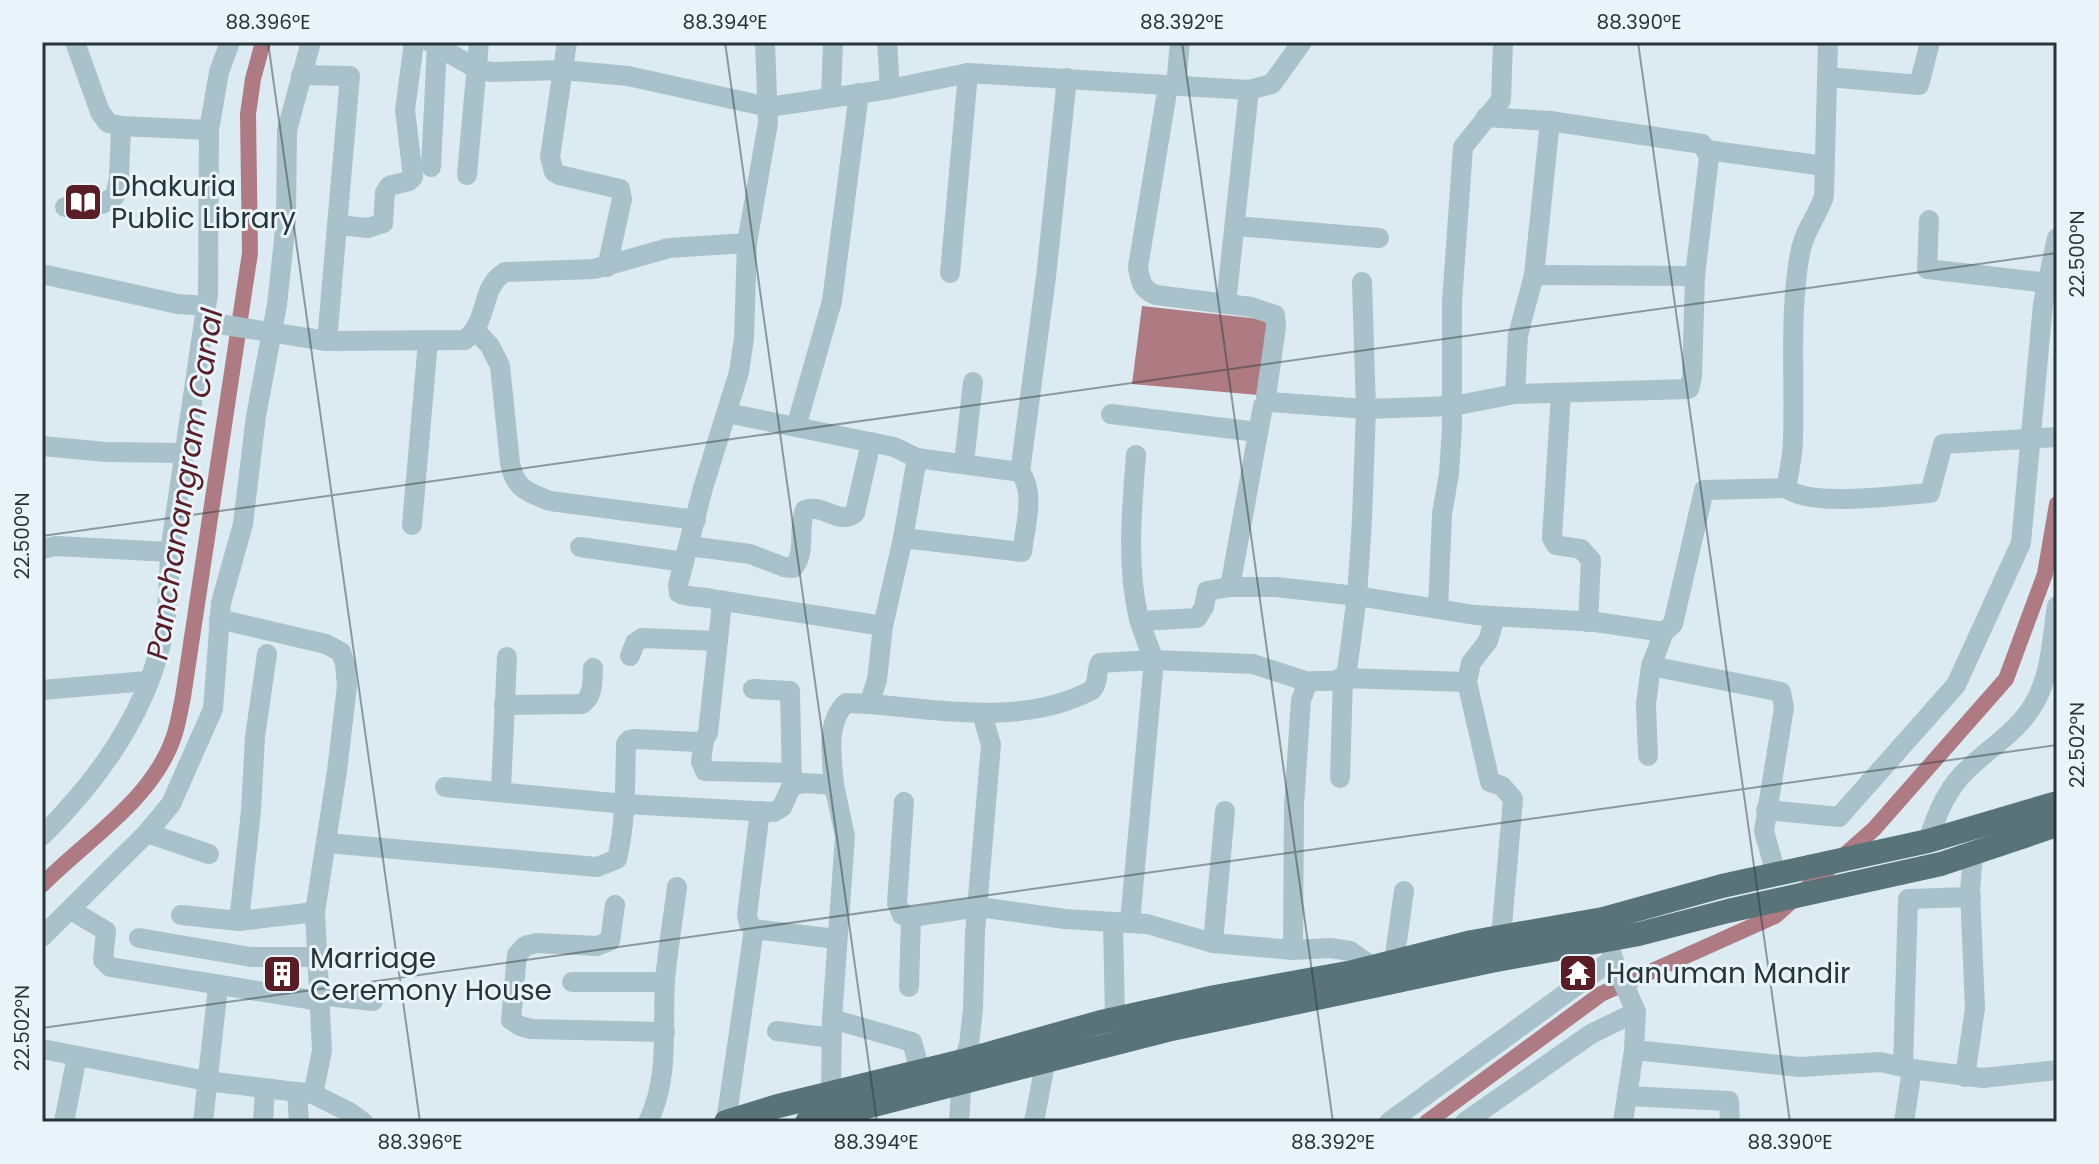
<svg xmlns="http://www.w3.org/2000/svg" width="2099" height="1164" viewBox="0 0 2099 1164" font-family="Poppins,sans-serif">
  <style>
    .water { fill: #af7b83 }
    .lines { fill: none; stroke-linecap: round; stroke-linejoin: round }
    .canal { stroke: #af7b83; stroke-width: 16 }
    .minor { stroke: #a8c1ca; stroke-width: 20 }
    .major { stroke: #597479; stroke-width: 24 }
    .ticks { fill: none; stroke: #283537; stroke-width: 2; stroke-opacity: 0.45 }
    .labels { text-anchor: middle; stroke-width: 6; stroke-linejoin: round; paint-order: stroke }
    .poi-label { font-size: 28px; fill: #283537; stroke: #e8f4fa; text-anchor: start }
    .water-label { font-size: 30px; font-style: italic; fill: #581d25; stroke: #e8f4fa }
    .neatline { fill: none; stroke: #283537; stroke-width: 3 }
    .ticks-label { font-size: 20px; text-anchor: middle; fill: #283537 }
  </style>
  <rect width="100%" height="100%" fill="#dcebf2"/>
  <path class="water" d="M1142,306L1269,320L1258,395L1132,384Z"/>
  <g class="lines">
    <g class="canal">
      <path d="M42,885C86,840 151,801 173,739C178,726 180,711 183,697L250,253L248,114L253,79L263,42"/>
      <path d="M1427,1122L1601,994L1775,916L1874,829L2006,679L2045,574L2057,504"/>
    </g>
    <g class="minor">
      <path d="M75,42L100,112L108,123L121,126L209,130"/>
      <path d="M430,42L477,69L492,72L563,70L628,76L769,107L890,89L968,73L1249,90L1272,84L1302,42"/>
      <path d="M567,42L550,157L554,172L559,175L620,189L622,199L607,267"/>
      <path d="M887,42L890,89"/>
      <path d="M301,75L350,76L327,341"/>
      <path d="M1828,77L1919,85L1930,42"/>
      <path d="M1168,86L1138,267C1140,281 1142,290 1156,295L1251,307L1275,315L1276,327L1266,397L1269,402L1366,409L1453,406L1515,394L1689,389L1692,377L1695,276L1709,157L1702,144L1550,121L1486,117"/>
      <path d="M1176,86L1180,42"/>
      <path d="M831,97L833,42"/>
      <path d="M1707,150L1824,166"/>
      <path d="M431,167L437,46"/>
      <path d="M467,175L479,42"/>
      <path d="M65,207L102,204L115,196L119,179L121,126"/>
      <path d="M1929,220L1927,269L2048,283"/>
      <path d="M337,225L368,228L383,223L385,193L389,186L409,181L413,177L405,110L414,42"/>
      <path d="M1236,226L1379,238"/>
      <path d="M950,273L968,73"/>
      <path d="M42,274L178,304L206,306"/>
      <path d="M1534,275L1695,276"/>
      <path d="M1226,304L1249,90"/>
      <path d="M205,318L225,325L327,341L465,340C490,320 479,288 505,272L594,269L669,248L747,243"/>
      <path d="M476,331L490,346L500,366L510,463C515,489 527,492 550,501L696,520"/>
      <path d="M1561,393L1552,538L1556,545L1581,549L1591,560L1588,622"/>
      <path d="M1515,394L1518,335L1534,275L1550,121"/>
      <path d="M727,413L894,447L917,458L903,538L883,626L877,680L869,704L846,703C825,723 832,759 834,785"/>
      <path d="M1111,414L1257,432"/>
      <path d="M796,427L832,301L859,93"/>
      <path d="M42,446L106,452L184,453"/>
      <path d="M1136,455C1132,508 1126,566 1139,619C1143,633 1149,647 1154,660L1253,664L1308,682"/>
      <path d="M964,463L973,382"/>
      <path d="M1020,472L1046,277L1067,78"/>
      <path d="M1786,488C1811,508 1896,495 1930,493L1943,444L2057,437"/>
      <path d="M412,525L428,341"/>
      <path d="M903,538L1022,552C1025,527 1036,492 1020,472L917,458"/>
      <path d="M689,546L750,554L784,567L793,568C807,553 797,528 805,510C823,503 839,526 855,513L871,442"/>
      <path d="M580,547L684,562"/>
      <path d="M42,549L56,546L170,552"/>
      <path d="M1230,587L1263,406"/>
      <path d="M718,600L883,626"/>
      <path d="M1438,609L1442,514L1449,474L1452,428V302L1463,147L1501,100L1503,42"/>
      <path d="M1495,617L1488,641L1471,663L1467,682L1490,782L1502,786L1513,799L1501,937"/>
      <path d="M219,619L326,644L341,652L345,664L347,686L337,771L315,912L322,1051L313,1094"/>
      <path d="M1140,621L1197,618L1204,607L1207,591L1230,587H1276L1357,596L1475,615L1596,622L1664,632L1673,624L1704,490L1786,488C1789,472 1793,455 1793,439C1795,377 1789,314 1800,253C1805,228 1817,218 1824,196L1828,42"/>
      <path d="M630,656L635,643L642,638L718,641"/>
      <path d="M1651,666L1781,692L1784,708L1764,831L1776,874"/>
      <path d="M753,689L790,691L792,785"/>
      <path d="M42,690L147,681"/>
      <path d="M869,704C943,710 1024,726 1092,690C1100,681 1095,672 1100,663L1154,660L1130,922"/>
      <path d="M504,705L582,704C594,696 592,681 593,668"/>
      <path d="M704,740L701,762L705,771L792,773"/>
      <path d="M1648,756L1646,704L1651,666L1664,632"/>
      <path d="M1340,778L1343,678L1467,682"/>
      <path d="M445,787L625,804L774,812L782,807L792,785L805,783L834,785L845,836L832,1019L831,1093"/>
      <path d="M501,790L507,657"/>
      <path d="M904,802L897,903L902,915L911,917L979,907L1065,919L1147,924L1213,943L1293,950L1330,948L1350,951L1373,967"/>
      <path d="M1766,810L1839,817L1956,685L2021,543L2043,304L2057,238"/>
      <path d="M760,811L747,915L749,924L754,929L837,939"/>
      <path d="M147,833L209,854"/>
      <path d="M42,836C96,782 142,720 161,644C168,614 169,582 170,552L208,294L209,130L219,72L230,42"/>
      <path d="M1928,841C1936,817 1944,795 1961,776C1985,750 2018,733 2035,702C2051,674 2052,637 2057,606"/>
      <path d="M327,843L597,867L617,859C626,822 625,783 626,744L629,740L635,739L697,742L704,740L708,733L722,603C709,594 693,600 679,593L678,585L703,488L739,372L744,338L747,243L768,123L765,42"/>
      <path d="M615,905L610,941L597,946L537,943L525,946L517,955L511,1020L520,1026L531,1029L665,1032"/>
      <path d="M71,910L106,931L103,960L110,967L319,1001"/>
      <path d="M181,915L239,921L315,912"/>
      <path d="M239,921L251,811L255,737L267,654"/>
      <path d="M1113,922L1115,1018"/>
      <path d="M42,937L147,833L171,804L213,709L221,603L243,524L256,416L277,305L286,221L287,130L311,42"/>
      <path d="M139,938L251,957H315"/>
      <path d="M1213,943L1225,811"/>
      <path d="M1293,950L1294,805L1301,700L1308,682C1324,678 1337,687 1347,671L1357,596L1362,520L1366,409L1362,282"/>
      <path d="M1394,962L1404,891"/>
      <path d="M572,982H665"/>
      <path d="M909,987L911,917"/>
      <path d="M318,995L373,1001"/>
      <path d="M832,1019L912,1042L920,1071"/>
      <path d="M777,1031L832,1038"/>
      <path d="M42,1049L207,1081L313,1094L349,1112L363,1122"/>
      <path d="M1634,1050L1800,1067L1880,1062L1912,1069L1904,1122"/>
      <path d="M1903,1066L1908,899L1971,897"/>
      <path d="M1912,1069L1983,1078L2057,1070"/>
      <path d="M1965,1077L1975,1008L1970,891L1973,854"/>
      <path d="M297,1092L299,1122"/>
      <path d="M1627,1096L1729,1101L1730,1122"/>
      <path d="M64,1122L77,1056"/>
      <path d="M203,1122L218,987"/>
      <path d="M263,1122L265,1089"/>
      <path d="M648,1122C670,1077 662,1029 665,980C668,949 673,918 677,887"/>
      <path d="M726,1122L754,929"/>
      <path d="M959,1122L963,1061L969,1045L973,1009L975,932L991,745L982,713"/>
      <path d="M1034,1122L1046,1059"/>
      <path d="M1389,1122L1613,959"/>
      <path d="M1465,1122L1591,1034L1636,1012L1613,959L1609,940"/>
      <path d="M1623,1122L1634,1050L1636,1012"/>
    </g>
    <g class="major">
      <path d="M726,1122L778,1106L963,1061L1101,1022L1215,997L1353,972L1472,942L1603,919L1722,886L1928,841L2057,803"/>
      <path d="M807,1122L1167,1030L1491,961L1639,934L1728,911L1941,864L2057,825"/>
    </g>
  </g>
  <path class="ticks" d="M268,42L420,1122M725,42L877,1122M1182,42L1333,1122M1638,42L1790,1122M42,45L63,42M42,536L2057,253M42,1028L2057,745"/>
  <defs>
    <symbol id="library-square" viewBox="-11 -11 22 22"><rect x="-9" y="-9" width="18" height="18" rx="4" fill="#581d25" stroke="#e8f4fa"/><path d="M-6-4Q-3-5.5-.7-3.5V5Q-3 3-6 4ZM6-4Q3-5.5 .7-3.5V5Q3 3 6 4Z" fill="#fff"/></symbol>
    <symbol id="temple-square" viewBox="-11 -11 22 22"><rect x="-9" y="-9" width="18" height="18" rx="4" fill="#581d25" stroke="#e8f4fa"/><path d="M0-6L5-2H3V0L6.5 2.5H4V6H1.5V3h-3V6H-4V2.5H-6.5L-3 0V-2H-5Z" fill="#fff"/></symbol>
    <symbol id="building-square" viewBox="-11 -11 22 22"><rect x="-9" y="-9" width="18" height="18" rx="4" fill="#581d25" stroke="#e8f4fa"/><path d="M-4-6H4V6H1V3H-1V6H-4ZM-2.5-4.3h1.7v1.8h-1.7ZM.8-4.3h1.7v1.8H.8ZM-2.5-1h1.7V.8h-1.7ZM.8-1h1.7V.8H.8Z" fill="#fff"/></symbol>
  </defs>
  <g fill-rule="evenodd">
    <use href="#library-square" x="61" y="180" width="44" height="44"/>
    <use href="#temple-square" x="1556" y="951" width="44" height="44"/>
    <use href="#building-square" x="260" y="952" width="44" height="44"/>
  </g>
  <g class="labels">
    <g class="poi-label">
      <text x="111" y="196">Dhakuria<tspan x="111" dy="32">Public Library</tspan></text>
      <text x="310" y="968">Marriage<tspan x="310" dy="32">Ceremony House</tspan></text>
      <text x="1606" y="983">Hanuman Mandir</text>
    </g>
    <g class="water-label">
      <text transform="translate(185 484) rotate(-81)" y="10">Panchanangram Canal</text>
    </g>
  </g>
  <rect width="2099" height="1164" fill="none" stroke="#e8f4fa" stroke-width="88"/>
  <rect x="44" y="44" width="2011" height="1076" class="neatline"/>
  <g class="ticks-label">
    <text x="268" y="29">88.396°E</text>
    <text x="725" y="29">88.394°E</text>
    <text x="1182" y="29">88.392°E</text>
    <text x="1639" y="29">88.390°E</text>
    <text transform="translate(2077 254) rotate(-90)" y="7">22.500°N</text>
    <text transform="translate(22 536) rotate(-90)" y="7">22.500°N</text>
    <text transform="translate(2077 745) rotate(-90)" y="7">22.502°N</text>
    <text transform="translate(22 1028) rotate(-90)" y="7">22.502°N</text>
    <text x="420" y="1149">88.396°E</text>
    <text x="876" y="1149">88.394°E</text>
    <text x="1333" y="1149">88.392°E</text>
    <text x="1790" y="1149">88.390°E</text>
  </g>
</svg>
